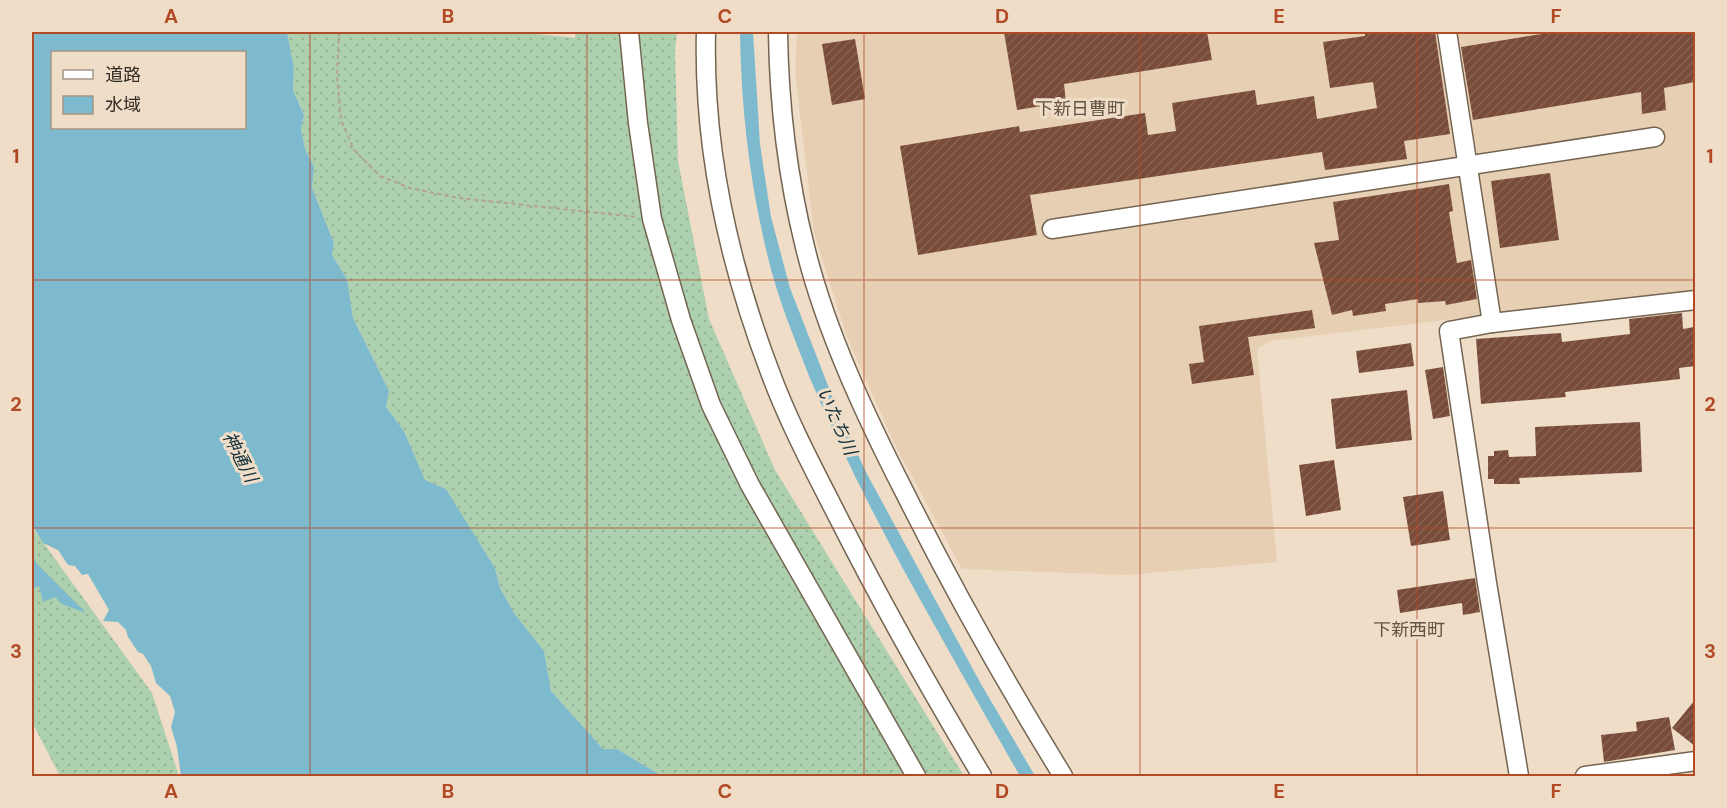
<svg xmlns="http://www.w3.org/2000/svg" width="1727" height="808" viewBox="0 0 1727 808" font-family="'DM Sans','Noto Sans JP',sans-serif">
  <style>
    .built { fill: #e7cfb4 }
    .grass { fill: url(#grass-dots) }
    .water { fill: #7ebacd; fill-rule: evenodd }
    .building { fill: url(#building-hatch) }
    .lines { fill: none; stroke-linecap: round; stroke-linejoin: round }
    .minor-casing { stroke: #746552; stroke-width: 21 }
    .path { stroke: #b2a493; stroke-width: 2; stroke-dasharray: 4.5 3; stroke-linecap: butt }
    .minor { stroke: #fff; stroke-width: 18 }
    .grid { fill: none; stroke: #b14a25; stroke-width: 1.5; stroke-opacity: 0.55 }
    .labels { text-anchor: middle; stroke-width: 6; stroke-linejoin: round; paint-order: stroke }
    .neighbourhood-label { font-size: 18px; fill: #635341; stroke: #efddc8 }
    .water-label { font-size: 18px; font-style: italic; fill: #13313a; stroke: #efddc8 }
    .neatline { fill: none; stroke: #b14a25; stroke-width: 2 }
    .grid-label { font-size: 20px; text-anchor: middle; font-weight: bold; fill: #b14a25 }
  </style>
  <defs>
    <pattern id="grass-dots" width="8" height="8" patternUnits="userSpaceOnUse" patternTransform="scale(1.5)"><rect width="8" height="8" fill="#add0af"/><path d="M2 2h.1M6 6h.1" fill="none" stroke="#95b396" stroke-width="1.8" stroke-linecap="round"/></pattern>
    <pattern id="building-hatch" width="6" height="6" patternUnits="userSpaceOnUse" patternTransform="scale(1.5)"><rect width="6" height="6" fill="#794c3a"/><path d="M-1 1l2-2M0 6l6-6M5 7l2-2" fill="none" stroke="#886354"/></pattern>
  </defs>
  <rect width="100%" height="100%" fill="#efddc8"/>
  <path class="built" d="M797,32H1695V290L1270,341L1257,349L1277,562L1126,575L962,569L894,443L847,337L814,233L795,72Z"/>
  <g class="grass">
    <path d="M287,32H519L575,38L576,32H677L675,51L678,161L709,319L775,470L964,776H662L617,749H603L551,691L544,651L514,613L500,588L495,568L446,489L425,480L404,431L386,407L389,391L353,318L347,279L332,255L334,243L312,188L314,167L305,149L301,129L304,114L293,90L294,68Z"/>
    <path d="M32,527L152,693L179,776H60L32,722Z"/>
  </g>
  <g class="water">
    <path d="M32,32H287L294,68L293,90L304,115L301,129L305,149L314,167L312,188L334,243L332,255L347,279L353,318L389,391L386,407L404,431L425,480L446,489L495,568L500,588L514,613L544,651L551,691L603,749H617L662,776H181L177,747L171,727L175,712L170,696L156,683L151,666L143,654L138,652L128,637L126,630L118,622L103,621L109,610L88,574L82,575L75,566L68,565L58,550L43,543L32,525ZM52,52H244V128H52Z"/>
    <path d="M740,32H753L760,144L771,217L790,288L841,419L867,474L981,684L1035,776H1020C980,707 941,637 902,567C868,504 837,442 809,376C796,342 782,309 772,273C751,195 741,113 740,32Z"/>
    <path d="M32,555L37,564L86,613L62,604L55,597L43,602L39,586L32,589Z"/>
  </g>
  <g class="building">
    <path d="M1004,32H1207L1212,60L1064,84L1066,102L1017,110Z"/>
    <path d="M1365,32H1435L1450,134L1404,141L1407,159L1325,170L1322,152L1030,195L1037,235L918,255L900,146L1019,126L1020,132L1145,113L1148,135L1176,131L1172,103L1255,90L1257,105L1314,96L1317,119L1377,108L1373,82L1330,88L1323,42L1365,36Z"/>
    <path d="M1554,32H1695V82L1664,88L1666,110L1642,114L1641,92L1473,120L1461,47Z"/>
    <path d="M855,39L865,99L832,105L822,44Z"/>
    <path d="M1550,173L1559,240L1500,248L1491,181Z"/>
    <path d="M1449,184L1453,211L1449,212L1457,263L1471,260L1477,299L1446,305L1445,301L1418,303V299L1385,304L1386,311L1353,316L1352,310L1332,315L1314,243L1339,240L1333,202Z"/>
    <path d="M1312,310L1315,328L1248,337L1254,375L1192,384L1189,364L1204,362L1199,326Z"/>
    <path d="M1682,313L1683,329L1694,327L1695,366L1679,368L1680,379L1565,392L1566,397L1481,404L1476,339L1561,333L1562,342L1630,334L1629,319Z"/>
    <path d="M1411,343L1414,366L1359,373L1356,351Z"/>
    <path d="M1443,367L1450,416L1433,419L1425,370Z"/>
    <path d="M1407,390L1412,440L1336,449L1331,399Z"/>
    <path d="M1640,422L1642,472L1519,478L1520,484H1494V479H1488V456H1494V451L1508,450L1509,457L1536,456L1535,427Z"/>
    <path d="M1334,460L1341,510L1306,516L1299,465Z"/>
    <path d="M1443,491L1450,540L1411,546L1403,497Z"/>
    <path d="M1475,578L1480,612L1463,615L1462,603L1400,613L1397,590Z"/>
    <path d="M1695,700V746L1672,728Z"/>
    <path d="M1669,717L1675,750L1604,762L1601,735L1637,731L1636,722Z"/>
  </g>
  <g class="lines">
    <defs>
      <g id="minor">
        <path d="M629,32L638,123L652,219L681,320L711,405L750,485L916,776"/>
        <path d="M706,32C703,147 729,264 770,372C788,421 813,468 837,515C882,604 931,691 982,776"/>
        <path d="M778,32C779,106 787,175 805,247C825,330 867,419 906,495C954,591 1007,685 1063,776"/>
        <path d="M1447,32L1492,323"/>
        <path d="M1052,229L1655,137"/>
        <path d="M1519,776L1487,583L1449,331L1492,323L1696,300"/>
        <path d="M1585,776L1696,761"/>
      </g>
    </defs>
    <use href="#minor" class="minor-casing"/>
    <path class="path" d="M339,32L337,76L341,120L354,150L380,176L410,188L459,198L637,217"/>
    <use href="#minor" class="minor"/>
  </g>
  <path class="grid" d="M310,32V776M587,32V776M864,32V776M1140,32V776M1417,32V776M32,280H1696M32,528H1696"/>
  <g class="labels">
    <g class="neighbourhood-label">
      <text x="1080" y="115">下新日曹町</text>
      <text x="1409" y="636">下新西町</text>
    </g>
    <g class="water-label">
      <text transform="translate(837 421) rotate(66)" y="6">いたち川</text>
      <text transform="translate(240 457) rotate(63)" y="6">神通川</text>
    </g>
  </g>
  <rect width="1727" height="808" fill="none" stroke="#efddc8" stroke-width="66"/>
  <rect x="51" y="51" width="195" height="78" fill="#efddc8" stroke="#a39686" stroke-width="1.5"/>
  <rect x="63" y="70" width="30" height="9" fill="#ffffff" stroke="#a39686" stroke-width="1.5"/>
  <text x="105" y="81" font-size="18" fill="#322b23">道路</text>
  <rect x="63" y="96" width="30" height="18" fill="#7ebacd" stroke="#a39686" stroke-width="1.5"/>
  <text x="105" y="111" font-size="18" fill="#322b23">水域</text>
  <rect x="33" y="33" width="1661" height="742" class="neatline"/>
  <g class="grid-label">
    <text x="171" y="23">A</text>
    <text x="448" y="23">B</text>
    <text x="725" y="23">C</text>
    <text x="1002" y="23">D</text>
    <text x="1279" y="23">E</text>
    <text x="1556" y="23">F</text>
    <text x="16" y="163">1</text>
    <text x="1710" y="163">1</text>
    <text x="16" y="411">2</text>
    <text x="1710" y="411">2</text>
    <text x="16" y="658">3</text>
    <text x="1710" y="658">3</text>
    <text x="171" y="798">A</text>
    <text x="448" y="798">B</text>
    <text x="725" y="798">C</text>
    <text x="1002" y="798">D</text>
    <text x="1279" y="798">E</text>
    <text x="1556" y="798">F</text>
  </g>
</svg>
